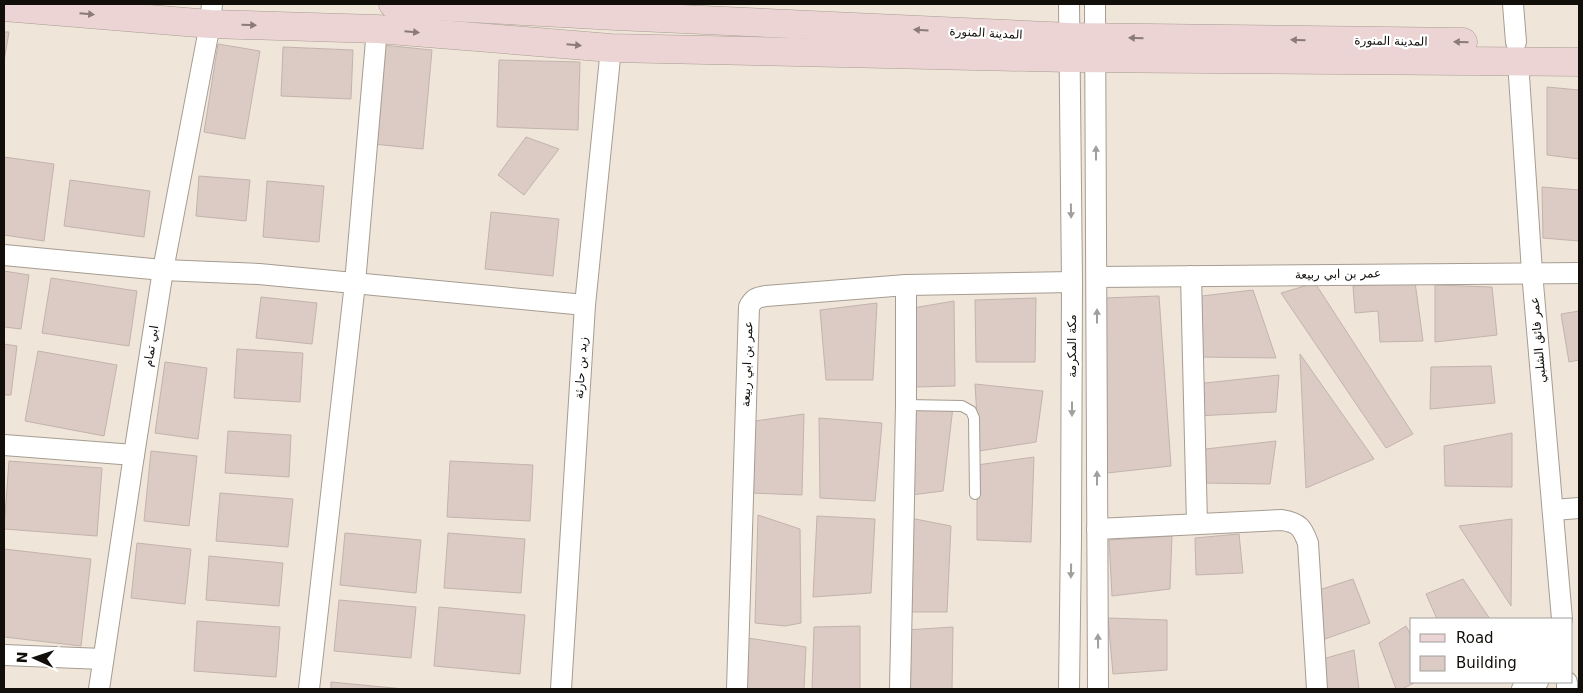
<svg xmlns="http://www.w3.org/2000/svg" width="1583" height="693" viewBox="0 0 1583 693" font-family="'DejaVu Sans',Cairo,sans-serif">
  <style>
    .building { fill: #dbcbc4; stroke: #c3b3ad }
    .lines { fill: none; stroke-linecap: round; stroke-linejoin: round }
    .lane-casing { stroke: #a69c91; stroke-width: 12 }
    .street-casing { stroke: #a69c91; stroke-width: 22 }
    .secondary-casing { stroke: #a69c91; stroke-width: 29 }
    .lane { stroke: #fff; stroke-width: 10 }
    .street { stroke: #fff; stroke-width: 20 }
    .secondary { stroke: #ecd4d4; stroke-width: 28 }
    .oneway { fill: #8a7b79 }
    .oneway2 { fill: #a09f9d }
    .labels { text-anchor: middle; stroke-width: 4.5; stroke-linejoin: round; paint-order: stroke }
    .street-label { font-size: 12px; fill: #120e0a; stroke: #fff }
  </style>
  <rect width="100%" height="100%" fill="#f0e5d9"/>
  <g class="building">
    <path d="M4,32H9L4,61Z"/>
    <path d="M218,44L260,51L245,139L204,132Z"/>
    <path d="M382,45L432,50L423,149L373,144Z"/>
    <path d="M283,47L353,50L351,99L281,96Z"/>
    <path d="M499,60L580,62L578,130L497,127Z"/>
    <path d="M1547,87L1579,90V159L1547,155Z"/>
    <path d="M526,137L559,149L524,195L498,175Z"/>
    <path d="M4,157L54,164L44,241L4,235Z"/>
    <path d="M199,176L250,180L246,221L196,216Z"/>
    <path d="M70,180L150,191L144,237L64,226Z"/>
    <path d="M267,181L324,186L319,242L263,237Z"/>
    <path d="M1542,187L1579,190V241L1543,238Z"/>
    <path d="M491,212L559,219L553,276L485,269Z"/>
    <path d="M4,271L29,275L21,329L4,327Z"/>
    <path d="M51,278L137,291L129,346L42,333Z"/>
    <path d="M1415,282L1423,341L1380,342L1378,311L1355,313L1353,286Z"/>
    <path d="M1315,283L1413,434L1386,448L1281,293Z"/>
    <path d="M1435,285L1492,287L1497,335L1435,342Z"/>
    <path d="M1253,290L1276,358L1199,357L1193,297Z"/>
    <path d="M1159,296L1171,466L1107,473L1104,298Z"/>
    <path d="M261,297L317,303L312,344L256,338Z"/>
    <path d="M1036,298L1035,362H976L975,300Z"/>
    <path d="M954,301L955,386L916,387L913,308Z"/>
    <path d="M877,303L873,380H826L820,310Z"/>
    <path d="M1579,311V360L1569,362L1561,314Z"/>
    <path d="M4,344L17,346L11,395H4Z"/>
    <path d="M237,349L303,353L300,402L234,398Z"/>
    <path d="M38,351L117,365L104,436L25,421Z"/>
    <path d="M1300,354L1374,459L1306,488Z"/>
    <path d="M165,362L207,368L198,439L155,433Z"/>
    <path d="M1491,366L1495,403L1430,409L1431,367Z"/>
    <path d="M1279,375L1276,412L1196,416V384Z"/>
    <path d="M975,384L1043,391L1036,442L979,451Z"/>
    <path d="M953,407L943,491L911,495L913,408Z"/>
    <path d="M804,414L802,495L751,493L755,421Z"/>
    <path d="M819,418L882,423L875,501L820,498Z"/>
    <path d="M228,431L291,435L289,477L225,473Z"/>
    <path d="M1512,433V487L1445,486L1444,446Z"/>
    <path d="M1276,441L1270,484L1203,483L1197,450Z"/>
    <path d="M151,451L197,456L189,526L144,521Z"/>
    <path d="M1034,457L1031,542L977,540V465Z"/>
    <path d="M9,461L102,468L97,536L4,529Z"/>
    <path d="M450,461L533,465L530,521L447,517Z"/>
    <path d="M220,493L293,499L288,547L216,541Z"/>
    <path d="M758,515L800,529L801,623L785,626L755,623Z"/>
    <path d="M817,516L875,519L871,593L813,597Z"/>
    <path d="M910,518L951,526L947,612H907Z"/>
    <path d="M1512,519L1511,606L1459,526Z"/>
    <path d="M345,533L421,540L416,593L340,585Z"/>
    <path d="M448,533L525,539L521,593L444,588Z"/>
    <path d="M1239,534L1243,573L1196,575L1195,538Z"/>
    <path d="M1172,536L1170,589L1112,596L1109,540Z"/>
    <path d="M137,543L191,549L185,604L131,598Z"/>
    <path d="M4,549L91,559L81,646L4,637Z"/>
    <path d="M209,556L283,563L279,606L206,600Z"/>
    <path d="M1353,579L1370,623L1325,639L1316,591Z"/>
    <path d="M1463,579L1490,619H1437L1426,594Z"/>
    <path d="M339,600L416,607L411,658L334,651Z"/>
    <path d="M439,607L525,615L520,674L434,666Z"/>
    <path d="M1108,618L1167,620V670L1113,674Z"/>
    <path d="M197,621L280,627L276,677L194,671Z"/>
    <path d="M860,626V689H812L814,627Z"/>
    <path d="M1406,626L1412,637V682H1416L1402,689H1396L1379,643Z"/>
    <path d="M953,627L952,689H905L906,630Z"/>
    <path d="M748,638L806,647L804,689H745Z"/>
    <path d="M1354,650L1359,689H1326L1323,659Z"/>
    <path d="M331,682L404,689H331Z"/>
  </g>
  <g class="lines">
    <defs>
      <path id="lane" d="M906,405L962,406L971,411L974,418L975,494"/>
      <g id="street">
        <path d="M1095,4L1098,689"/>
        <path d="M1513,4L1516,42"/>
        <path d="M1518,61L1532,272L1562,619"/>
        <path d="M4,255L163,270L259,274L585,305"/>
        <path d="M1191,276L1197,524"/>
        <path d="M1097,277L1579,273"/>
        <path d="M4,445L134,455"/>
        <path d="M1554,510L1579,508"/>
        <path d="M1097,529L1282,520C1299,523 1302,527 1308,543L1317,689"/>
        <path d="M4,655L103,659"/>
        <path d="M1567,682V689"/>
        <path d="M99,689L134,455L163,270L210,24L212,4"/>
        <path d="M309,689L355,283L377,29"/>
        <path d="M561,689L585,305L611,48"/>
        <path d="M737,689L749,307C753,299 757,297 766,296L906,285L1072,282"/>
        <path d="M900,689L906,405V285"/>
        <path d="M1069,689L1071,538L1072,282L1069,4"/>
        <path d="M1522,689L1538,682"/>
      </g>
      <g id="secondary">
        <path d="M393,4L616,16L1070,37L1463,42"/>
        <path d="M4,7L210,24L377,29L611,48L1069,58L1579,62"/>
      </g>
    </defs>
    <use href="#lane" class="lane-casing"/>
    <use href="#street" class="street-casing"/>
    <use href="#secondary" class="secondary-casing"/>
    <use href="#lane" class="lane"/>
    <use href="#street" class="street"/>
    <use href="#secondary" class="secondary"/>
  </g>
  <defs><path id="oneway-solid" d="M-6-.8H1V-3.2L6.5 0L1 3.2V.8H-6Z" transform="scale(1.25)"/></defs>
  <g class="oneway">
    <use href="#oneway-solid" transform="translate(87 14) rotate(5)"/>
    <use href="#oneway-solid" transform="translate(249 25) rotate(2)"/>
    <use href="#oneway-solid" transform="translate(921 30) rotate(-177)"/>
    <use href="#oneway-solid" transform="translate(412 32) rotate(5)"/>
    <use href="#oneway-solid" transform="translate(1136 38) rotate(-179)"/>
    <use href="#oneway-solid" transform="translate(1298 40) rotate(-179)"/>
    <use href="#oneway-solid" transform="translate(1461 42) rotate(-179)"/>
    <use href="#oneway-solid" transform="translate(574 45) rotate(5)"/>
  </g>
  <g class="oneway2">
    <use href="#oneway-solid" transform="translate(1096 153) rotate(-90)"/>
    <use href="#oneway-solid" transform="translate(1071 211) rotate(89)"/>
    <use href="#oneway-solid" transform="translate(1097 316) rotate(-90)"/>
    <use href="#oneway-solid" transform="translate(1072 409) rotate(90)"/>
    <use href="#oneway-solid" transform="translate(1097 478) rotate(-90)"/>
    <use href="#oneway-solid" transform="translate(1071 571) rotate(91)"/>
    <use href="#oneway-solid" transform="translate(1098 641) rotate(-91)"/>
  </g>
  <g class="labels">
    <g class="street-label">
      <text transform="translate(986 33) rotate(3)" y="4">المدينة المنورة</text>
      <text transform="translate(1391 41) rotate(1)" y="4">المدينة المنورة</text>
      <text transform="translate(1338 274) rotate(-1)" y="4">عمر بن ابي ربيعة</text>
      <text transform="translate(1538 340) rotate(-95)" y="4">عمر فائق الشلبي</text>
      <text transform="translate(151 346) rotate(-81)" y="4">ابي تمام</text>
      <text transform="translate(1072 346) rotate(-90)" y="4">مكة المكرمة</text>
      <text transform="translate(747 364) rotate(-88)" y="4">عمر بن ابي ربيعة</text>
      <text transform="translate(581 368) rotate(-86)" y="4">زيد بن حارثة</text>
    </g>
  </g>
  <rect width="1583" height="693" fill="none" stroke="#120e0a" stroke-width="10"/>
  <rect x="1410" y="618" width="162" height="65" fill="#ffffff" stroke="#a09f9d"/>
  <rect x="1420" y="634" width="25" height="8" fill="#ecd4d4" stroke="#a09f9d"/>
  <text x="1456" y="643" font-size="15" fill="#120e0a">Road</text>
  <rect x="1420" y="656" width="25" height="15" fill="#dbcbc4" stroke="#a09f9d"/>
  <text x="1456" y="668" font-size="15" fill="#120e0a">Building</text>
  <g transform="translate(35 658) rotate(273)" stroke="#ffffff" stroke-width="4" paint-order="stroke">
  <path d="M0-4L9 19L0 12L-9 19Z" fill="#120e0a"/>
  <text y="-8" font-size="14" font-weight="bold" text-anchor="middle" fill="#120e0a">N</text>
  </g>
</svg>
